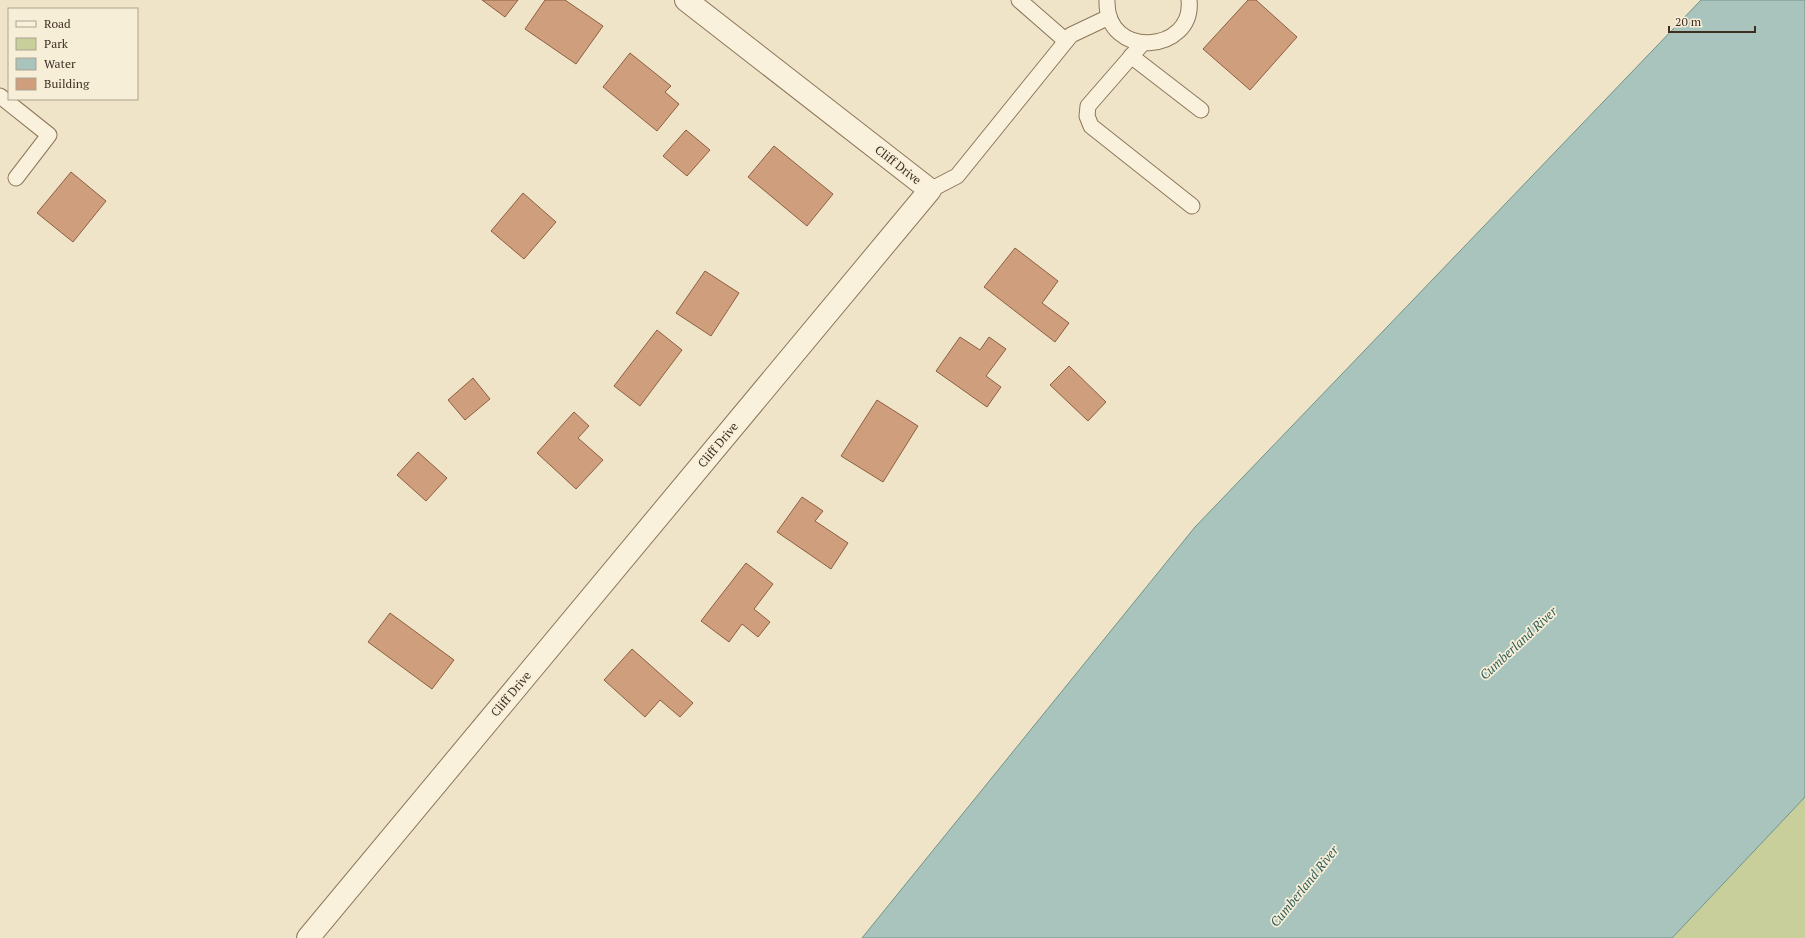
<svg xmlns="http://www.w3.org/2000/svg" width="1805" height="938" viewBox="0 0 1805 938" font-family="'PT Serif',serif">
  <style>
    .green { fill: #c9cf9b }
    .water { fill: #a9c4bc; stroke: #6f938a }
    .building { fill: #cf9f7d; stroke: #8d5f41 }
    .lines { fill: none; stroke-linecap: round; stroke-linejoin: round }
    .service-casing { stroke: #8d765c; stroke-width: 17 }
    .minor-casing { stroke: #8d765c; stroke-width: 24 }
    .service { stroke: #faf1dc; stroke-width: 15 }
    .minor { stroke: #faf1dc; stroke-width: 22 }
    .labels { text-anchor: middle; stroke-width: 3.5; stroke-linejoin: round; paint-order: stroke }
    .street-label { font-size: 12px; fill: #3d2e20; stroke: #f7eed8 }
    .water-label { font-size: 13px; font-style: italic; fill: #2f5d5a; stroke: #f7eed8 }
  </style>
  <rect width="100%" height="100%" fill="#f0e4c8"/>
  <path class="green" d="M1805,797V938H1672Z"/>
  <path class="water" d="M1701,0H1805V797L1672,938H862L1195,527Z"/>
  <g class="building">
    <path d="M482,0H518L505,17Z"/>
    <path d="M545,0H565L603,26L576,64L525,29Z"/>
    <path d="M1248,0H1256L1297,37L1250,90L1203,49Z"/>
    <path d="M630,53L671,86L665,92L679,104L657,131L603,87Z"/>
    <path d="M686,130L710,150L687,176L663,156Z"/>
    <path d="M774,146L833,194L807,226L748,177Z"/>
    <path d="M71,172L106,201L73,242L37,213Z"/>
    <path d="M523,193L556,222L524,259L491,231Z"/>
    <path d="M1015,248L1058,281L1042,303L1069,323L1055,342L984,287Z"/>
    <path d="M705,271L739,293L711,336L676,313Z"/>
    <path d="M657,330L682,350L640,406L614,386Z"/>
    <path d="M960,337L980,350L989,337L1006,349L986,376L1001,387L987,407L936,371Z"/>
    <path d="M1069,366L1106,402L1088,421L1050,385Z"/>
    <path d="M473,378L490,399L465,420L448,400Z"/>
    <path d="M877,400L918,426L883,482L841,456Z"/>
    <path d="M574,412L589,426L578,438L603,460L576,489L537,453Z"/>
    <path d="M418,452L447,478L426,501L397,475Z"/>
    <path d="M802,497L823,511L815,521L848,543L831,569L777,532Z"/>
    <path d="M746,563L773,584L754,609L770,622L758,637L742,624L729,642L701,621Z"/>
    <path d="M390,613L454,660L432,689L368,642Z"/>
    <path d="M632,649L693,703L680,717L660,700L645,717L604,680Z"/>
  </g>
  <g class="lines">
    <defs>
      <g id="service">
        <path d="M1019,0L1066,41"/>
        <path d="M1107,0C1105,61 1195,53 1189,0"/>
        <path d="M1142,44L1088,106L1087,116L1091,126L1192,206"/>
        <path d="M1131,56L1201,110"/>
        <path d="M0,96L49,135L16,178"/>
        <path d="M930,190L957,176L1071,35L1109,17"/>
      </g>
      <path id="minor" d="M308,938L930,190L686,0"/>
    </defs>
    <use href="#service" class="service-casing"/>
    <use href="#minor" class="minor-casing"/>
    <use href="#service" class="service"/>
    <use href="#minor" class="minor"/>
  </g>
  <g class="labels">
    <g class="street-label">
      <text transform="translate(898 165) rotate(38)" y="4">Cliff Drive</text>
      <text transform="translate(718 445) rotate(-50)" y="4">Cliff Drive</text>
      <text transform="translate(511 694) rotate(-50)" y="4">Cliff Drive</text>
    </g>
    <g class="water-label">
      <text transform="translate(1518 643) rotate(-43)" y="5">Cumberland River</text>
      <text transform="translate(1304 886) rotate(-51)" y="5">Cumberland River</text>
    </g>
  </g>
  <rect x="8" y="8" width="130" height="92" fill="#f7eed8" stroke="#ada18e"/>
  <rect x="16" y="21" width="20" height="6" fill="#faf1dc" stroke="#ada18e"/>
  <text x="44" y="28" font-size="12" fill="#3d2e20">Road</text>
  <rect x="16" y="38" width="20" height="12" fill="#c9cf9b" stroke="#ada18e"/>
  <text x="44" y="48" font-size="12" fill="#3d2e20">Park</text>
  <rect x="16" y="58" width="20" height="12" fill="#a9c4bc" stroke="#ada18e"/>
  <text x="44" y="68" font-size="12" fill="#3d2e20">Water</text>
  <rect x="16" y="78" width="20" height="12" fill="#cf9f7d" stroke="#ada18e"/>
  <text x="44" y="88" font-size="12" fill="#3d2e20">Building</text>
  <path d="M1669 26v6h86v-6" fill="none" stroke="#3d2e20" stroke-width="2"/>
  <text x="1675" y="26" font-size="12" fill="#3d2e20" stroke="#f7eed8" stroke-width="3" paint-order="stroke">20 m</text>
</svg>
